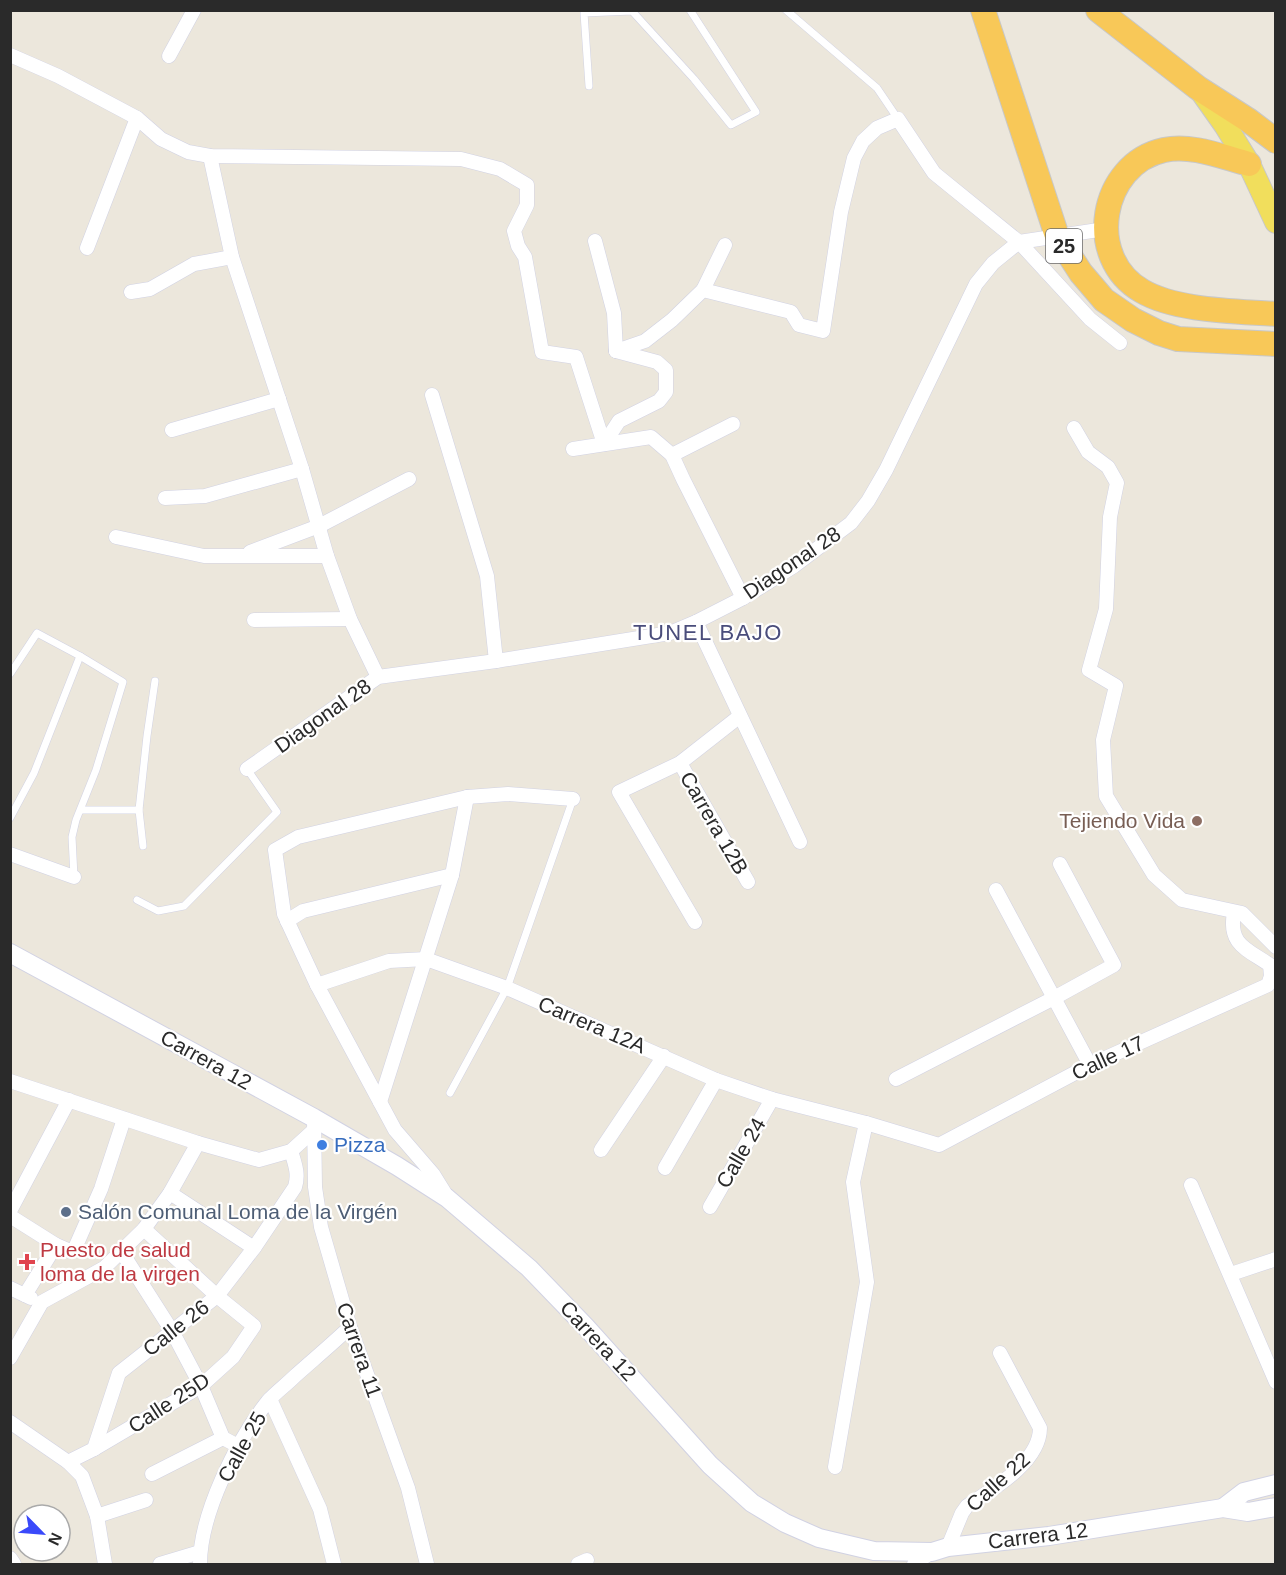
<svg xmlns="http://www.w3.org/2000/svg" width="1286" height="1575" viewBox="0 0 1286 1575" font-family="Helvetica,sans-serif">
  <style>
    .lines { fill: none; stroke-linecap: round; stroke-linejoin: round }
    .service-casing { stroke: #d1d2e3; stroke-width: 8 }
    .minor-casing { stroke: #d1d2e3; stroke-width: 15 }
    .tertiary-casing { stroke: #d1d2e3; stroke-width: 20 }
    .primary-casing { stroke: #c8c8c8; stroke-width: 24 }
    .trunk-casing { stroke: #c8c8c8; stroke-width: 26 }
    .service { stroke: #fff; stroke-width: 7 }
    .minor { stroke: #fff; stroke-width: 14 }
    .tertiary { stroke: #fff; stroke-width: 18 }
    .primary { stroke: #f1de5c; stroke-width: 22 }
    .trunk { stroke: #f8c858; stroke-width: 24 }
    .education-dot { fill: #8d6e63; stroke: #fff; stroke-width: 2 }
    .shop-dot { fill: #3f7fe0; stroke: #fff; stroke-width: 2 }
    .service-dot { fill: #5c6f8a; stroke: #fff; stroke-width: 2 }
    .health-dot { fill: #e0444e; stroke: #fff; stroke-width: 2 }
    .labels { text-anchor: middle; stroke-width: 4.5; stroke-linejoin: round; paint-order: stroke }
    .shield { fill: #fff; stroke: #6a6a6a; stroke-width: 1.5 }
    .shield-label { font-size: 20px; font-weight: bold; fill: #2a2a2a }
    .street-label { font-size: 21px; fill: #2a2a2a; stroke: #fff }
    .education-label { font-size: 21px; fill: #785e54; stroke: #fff; text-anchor: end }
    .shop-label { font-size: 21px; fill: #366cbe; stroke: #fff; text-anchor: start }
    .service-label { font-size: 21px; fill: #4e5e75; stroke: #fff; text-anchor: start }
    .health-label { font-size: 21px; fill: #be3a42; stroke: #fff; text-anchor: start }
    .neighbourhood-label { font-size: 22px; letter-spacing: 1.5px; fill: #4a4d7b; stroke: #fff }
  </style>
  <rect width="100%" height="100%" fill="#ece7dc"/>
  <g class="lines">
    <defs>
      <g id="service">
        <path d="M786,10L877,88L898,119"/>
        <path d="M589,86L584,13L632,11L694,79L731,125L756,112L690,10"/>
        <path d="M10,674L37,633L80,656L123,682L96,770L76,820L72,837L74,877"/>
        <path d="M81,810H139"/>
        <path d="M10,818L34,773L80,656"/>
        <path d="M143,846L139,810L147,736L155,681"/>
        <path d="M137,900L158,911L184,906L277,812L247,769"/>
        <path d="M450,1093L507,988L573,799"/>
      </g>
      <g id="minor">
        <path d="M10,55L58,76L137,118L161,139L188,152L210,156L461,159L500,169L527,185V205L514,231L518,246L525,257L542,352L576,357L604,444"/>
        <path d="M169,56L194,10"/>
        <path d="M210,156L232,257L302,469L327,556L350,619L378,677"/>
        <path d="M595,241L614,313L616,351"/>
        <path d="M87,248L137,118"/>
        <path d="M703,290L791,312L799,325L823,331L841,212L854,158L863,141L877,128L898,119L934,173L1019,242L1090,319L1120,343"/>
        <path d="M131,292L150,289L194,264L232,257"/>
        <path d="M616,351L645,341L672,320L703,290L725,245"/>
        <path d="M432,395L487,576L496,661"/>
        <path d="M1074,428L1088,452L1108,467L1117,483L1110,517L1106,609L1089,670L1116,686L1103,740L1106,796L1154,875L1182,900L1242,913L1276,947"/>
        <path d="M172,430L279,399"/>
        <path d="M604,444L619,421L659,401L666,392V370L657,362L616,351"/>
        <path d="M573,449L651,437L672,455L683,479L743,598"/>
        <path d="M672,455L733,424"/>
        <path d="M165,498L205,496L302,469"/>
        <path d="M116,537L204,556H327"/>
        <path d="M250,552L319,526L409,479"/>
        <path d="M254,620L350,619"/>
        <path d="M696,622L800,842"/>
        <path d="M680,763L748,882"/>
        <path d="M247,769L378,677L496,661L670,633L696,622L743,598L794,566L851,523L868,501L886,470L976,284L993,263L1019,242L1105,229"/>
        <path d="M10,854L74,877"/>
        <path d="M996,890L1090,1065"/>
        <path d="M287,921L303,911L452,875"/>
        <path d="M695,922L619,792L680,763L740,716"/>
        <path d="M317,985L389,961L426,959L507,988L716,1080L772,1099L866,1123L939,1145L1090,1065L1268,985L1271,976L1270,965C1247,949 1228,945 1234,913"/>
        <path d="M896,1079L1054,998L1114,965L1060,864"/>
        <path d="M10,1081L198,1143L259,1160L291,1151L313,1131"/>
        <path d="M380,1102L452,875L467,797"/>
        <path d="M314,1118L315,1187L321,1227L350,1327L408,1488L427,1564"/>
        <path d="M601,1150L664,1056"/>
        <path d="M665,1168L716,1080"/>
        <path d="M1191,1185L1276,1382"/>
        <path d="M170,1193L254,1248"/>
        <path d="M446,1195L433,1174L395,1130L317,985L284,914L275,850L298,837L467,797L508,794L573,799"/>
        <path d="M710,1207L772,1099"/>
        <path d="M10,1211L69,1100"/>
        <path d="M10,1216L56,1245"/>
        <path d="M121,1251L172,1331L201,1386L223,1438L238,1446"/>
        <path d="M1231,1274L1276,1259"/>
        <path d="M10,1288L31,1298"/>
        <path d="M25,1295L56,1245L70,1251L75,1248L101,1189L124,1119"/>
        <path d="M10,1358L42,1302L104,1268L144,1229L170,1193L198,1143"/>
        <path d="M270,1399L320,1509L334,1564"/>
        <path d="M10,1422L68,1462L82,1476L97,1516L105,1564"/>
        <path d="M94,1449L119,1373L217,1296L254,1248L295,1187C299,1174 295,1164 291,1151"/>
        <path d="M68,1462L94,1449L201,1386L233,1357L254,1326L217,1296L144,1229"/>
        <path d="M835,1467L867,1282L853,1182L866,1123"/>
        <path d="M152,1474L223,1438"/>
        <path d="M97,1516L146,1500"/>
        <path d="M948,1547L962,1513L967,1506C993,1489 1040,1462 1040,1428L1000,1353"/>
        <path d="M10,1558L14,1564"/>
        <path d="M160,1564L200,1552"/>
        <path d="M200,1564C200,1514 237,1440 268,1401C276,1392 286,1385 295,1376C313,1360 332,1344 350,1327"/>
        <path d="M578,1564L587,1560"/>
        <path d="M914,1564L932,1552"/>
      </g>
      <g id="tertiary">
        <path d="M10,953L314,1118L397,1166L447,1198L529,1268L586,1327L710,1465L752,1503L785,1523L819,1538L874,1551L932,1552L948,1547L1049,1536L1223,1508L1248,1512L1276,1507"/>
        <path d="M1223,1508L1244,1492L1276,1484"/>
      </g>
      <path id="primary" d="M1201,91L1225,125L1249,164L1276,222"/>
      <g id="trunk">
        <path d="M983,10L1057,236L1081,273L1104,300L1133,320L1159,333L1178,339L1276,344"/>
        <path d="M1098,10L1198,88L1248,120L1276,141"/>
        <path d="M1249,164C1222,157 1192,144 1164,150C1100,164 1084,258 1142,291C1176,311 1236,311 1276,314"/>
      </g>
    </defs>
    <use href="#service" class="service-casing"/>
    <use href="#minor" class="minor-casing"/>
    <use href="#tertiary" class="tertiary-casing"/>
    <use href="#primary" class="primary-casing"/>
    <use href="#trunk" class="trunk-casing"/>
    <use href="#service" class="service"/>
    <use href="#minor" class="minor"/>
    <use href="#tertiary" class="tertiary"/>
    <use href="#primary" class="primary"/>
    <use href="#trunk" class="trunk"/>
  </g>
  <circle class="education-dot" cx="1197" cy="821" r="6"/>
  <circle class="shop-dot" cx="322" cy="1145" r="6"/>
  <circle class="service-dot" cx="66" cy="1212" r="6"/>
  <path class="health-dot" d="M24 1253h6v6h6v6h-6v6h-6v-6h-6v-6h6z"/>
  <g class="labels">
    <rect class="shield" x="1046" y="229" width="36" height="34" rx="4.5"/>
    <g class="shield-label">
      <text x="1064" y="253">25</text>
    </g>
    <g class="street-label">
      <text transform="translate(792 563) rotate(-34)" y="7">Diagonal 28</text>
      <text transform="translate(323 716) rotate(-35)" y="7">Diagonal 28</text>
      <text transform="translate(714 823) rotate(60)" y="7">Carrera 12B</text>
      <text transform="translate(592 1025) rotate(23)" y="7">Carrera 12A</text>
      <text transform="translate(1108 1058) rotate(-25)" y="7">Calle 17</text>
      <text transform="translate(206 1060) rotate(29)" y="7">Carrera 12</text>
      <text transform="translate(741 1153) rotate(-60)" y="7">Calle 24</text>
      <text transform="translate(176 1328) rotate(-38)" y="7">Calle 26</text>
      <text transform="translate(598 1341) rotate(47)" y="7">Carrera 12</text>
      <text transform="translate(359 1350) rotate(71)" y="7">Carrera 11</text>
      <text transform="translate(169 1403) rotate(-33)" y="7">Calle 25D</text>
      <text transform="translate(242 1447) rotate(-61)" y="7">Calle 25</text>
      <text transform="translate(998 1482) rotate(-42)" y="7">Calle 22</text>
      <text transform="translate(1038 1536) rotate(-7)" y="7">Carrera 12</text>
    </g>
    <g class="education-label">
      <text x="1185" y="828">Tejiendo Vida</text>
    </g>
    <g class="shop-label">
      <text x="334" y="1152">Pizza</text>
    </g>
    <g class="service-label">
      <text x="78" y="1219">Salón Comunal Loma de la Virgén</text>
    </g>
    <g class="health-label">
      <text x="40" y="1257">Puesto de salud<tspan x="40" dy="24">loma de la virgen</tspan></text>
    </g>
    <g class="neighbourhood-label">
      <text x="708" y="640">TUNEL BAJO</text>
    </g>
  </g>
  <rect width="1286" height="1575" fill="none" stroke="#2a2a2a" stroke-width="24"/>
  <g transform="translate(42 1533) rotate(115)"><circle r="28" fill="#ffffff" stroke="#aaaaaa" stroke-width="1.5"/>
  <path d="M0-4.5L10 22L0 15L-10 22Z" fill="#3a49fa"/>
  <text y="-9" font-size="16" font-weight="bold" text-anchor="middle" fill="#2a2a2a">N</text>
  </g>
</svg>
